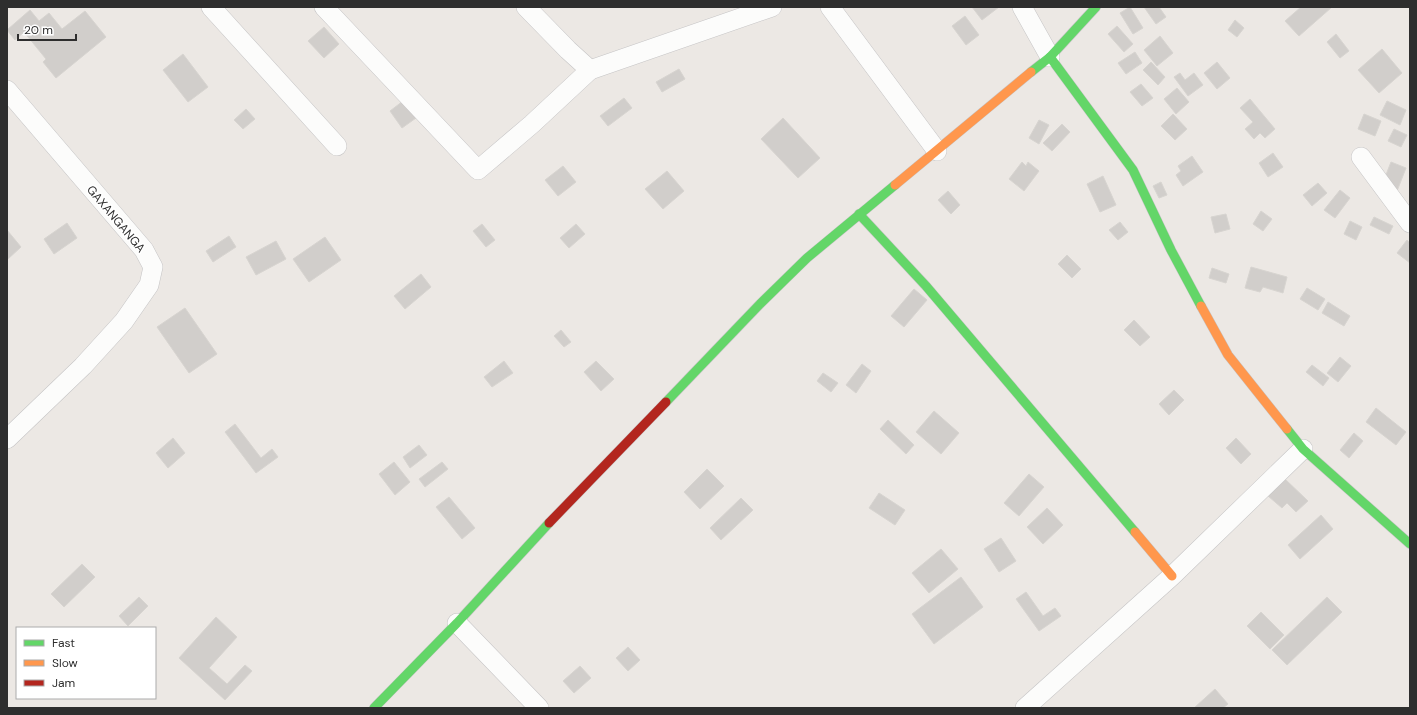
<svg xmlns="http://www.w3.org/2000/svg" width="1417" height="715" viewBox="0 0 1417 715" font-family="'DM Sans',sans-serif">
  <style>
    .building { fill: #d1cecb; stroke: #d7d4d0 }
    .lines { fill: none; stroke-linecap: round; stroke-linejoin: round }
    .street-casing { stroke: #c5c4c5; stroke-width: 20 }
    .fast-casing { stroke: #c5c4c5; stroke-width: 10 }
    .slow-casing { stroke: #c5c4c5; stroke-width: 10 }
    .jam-casing { stroke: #c5c4c5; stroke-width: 10 }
    .street { stroke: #fcfcfb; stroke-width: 19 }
    .fast { stroke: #63d668; stroke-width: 9 }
    .slow { stroke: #ff974d; stroke-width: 9 }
    .jam { stroke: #b3261e; stroke-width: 9 }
    .labels { text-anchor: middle; stroke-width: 3; stroke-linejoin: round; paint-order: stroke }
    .street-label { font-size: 12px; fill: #2e2e2e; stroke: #fff }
  </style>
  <rect width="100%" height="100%" fill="#ece8e4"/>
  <g class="building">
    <path d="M972,7H999L982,20Z"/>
    <path d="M1130,7L1143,28L1133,34L1120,13Z"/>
    <path d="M1144,7H1159L1166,17L1156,24Z"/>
    <path d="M1301,7H1332L1299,36L1285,21Z"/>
    <path d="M30,10L39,21L49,13L62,29L85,11L106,37L56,78L43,62L46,59L24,32L15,40L7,30Z"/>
    <path d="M965,16L979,35L966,45L952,26Z"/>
    <path d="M1235,20L1244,28L1237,37L1228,30Z"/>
    <path d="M1117,26L1133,44L1124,52L1108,34Z"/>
    <path d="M324,27L339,44L324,58L308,41Z"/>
    <path d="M1336,34L1349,51L1340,58L1327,42Z"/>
    <path d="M1160,36L1173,53L1157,66L1144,50Z"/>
    <path d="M1382,49L1402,73L1379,93L1358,70Z"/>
    <path d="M1135,52L1142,63L1126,74L1118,63Z"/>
    <path d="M183,54L208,87L188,102L163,70Z"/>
    <path d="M1151,62L1165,77L1158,85L1143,70Z"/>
    <path d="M1217,62L1230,78L1217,89L1204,73Z"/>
    <path d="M679,69L685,79L662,92L656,82Z"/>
    <path d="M1180,73L1185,80L1194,73L1203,85L1188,96L1174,77Z"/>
    <path d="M1141,84L1153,98L1142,106L1130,92Z"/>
    <path d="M1177,88L1189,102L1176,114L1164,99Z"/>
    <path d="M624,98L632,108L608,126L600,116Z"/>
    <path d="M1250,99L1275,129L1265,138L1260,133L1254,139L1245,129L1253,122L1240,108Z"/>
    <path d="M403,101L416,118L402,128L390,111Z"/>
    <path d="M1387,101L1406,110L1400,125L1380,115Z"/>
    <path d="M246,109L255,119L243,129L234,120Z"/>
    <path d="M1173,114L1187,129L1175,140L1161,126Z"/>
    <path d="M1364,114L1381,121L1375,136L1358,129Z"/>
    <path d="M783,118L820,158L798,178L761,139Z"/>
    <path d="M1039,120L1049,125L1039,144L1029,138Z"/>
    <path d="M1062,124L1070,132L1052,151L1043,143Z"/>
    <path d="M1394,129L1407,135L1401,147L1388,141Z"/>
    <path d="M1273,153L1283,167L1268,177L1259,163Z"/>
    <path d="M1192,156L1203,172L1183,186L1176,175L1181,171L1178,166Z"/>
    <path d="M1022,162L1026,166L1028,162L1039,171L1024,191L1009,179Z"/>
    <path d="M1391,162L1406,168L1397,191L1382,185Z"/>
    <path d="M563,166L576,182L558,196L545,180Z"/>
    <path d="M667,171L684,191L663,209L645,189Z"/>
    <path d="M1103,176L1116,205L1100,212L1087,184Z"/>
    <path d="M1161,182L1167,195L1159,198L1153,186Z"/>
    <path d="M1318,183L1327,193L1312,206L1303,195Z"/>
    <path d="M1340,190L1350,198L1335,218L1324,210Z"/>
    <path d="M948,191L960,205L951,214L938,200Z"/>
    <path d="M1261,211L1272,219L1263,231L1253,224Z"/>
    <path d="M1226,214L1230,229L1215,233L1211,217Z"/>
    <path d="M1374,217L1393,226L1389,234L1370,225Z"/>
    <path d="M1350,221L1362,227L1356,240L1344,234Z"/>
    <path d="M1120,222L1128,232L1118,240L1109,230Z"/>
    <path d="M67,223L77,238L54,254L44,239Z"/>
    <path d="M482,224L495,240L486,247L473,231Z"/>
    <path d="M576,224L585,234L569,248L560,238Z"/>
    <path d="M7,230L21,247L8,259L7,258Z"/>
    <path d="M229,236L236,247L213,262L206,251Z"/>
    <path d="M325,237L341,260L309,282L293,259Z"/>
    <path d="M1407,240L1410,243V263L1397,253Z"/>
    <path d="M276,241L286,259L256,275L246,257Z"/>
    <path d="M1067,255L1081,269L1072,278L1058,264Z"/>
    <path d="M1251,267L1287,277L1283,293L1263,287L1260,292L1245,288Z"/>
    <path d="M1212,268L1229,274L1226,283L1209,278Z"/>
    <path d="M421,274L431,287L405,309L394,296Z"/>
    <path d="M1307,288L1325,299L1318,310L1300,299Z"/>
    <path d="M914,289L927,300L904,327L891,316Z"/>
    <path d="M1328,302L1350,316L1344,326L1322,313Z"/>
    <path d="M185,308L217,354L189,373L157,327Z"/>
    <path d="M1134,320L1150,337L1140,346L1124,330Z"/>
    <path d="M561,330L571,342L564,347L554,336Z"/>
    <path d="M1340,357L1351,366L1338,382L1327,373Z"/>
    <path d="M504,361L513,373L492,387L484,377Z"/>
    <path d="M596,361L614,379L601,391L584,372Z"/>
    <path d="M862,364L871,371L856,393L846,385Z"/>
    <path d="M1312,365L1329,378L1323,386L1306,372Z"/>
    <path d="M823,373L838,383L831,392L817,381Z"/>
    <path d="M1174,390L1184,400L1169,415L1159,404Z"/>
    <path d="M1376,408L1406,432L1396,445L1366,422Z"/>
    <path d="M934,411L959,433L941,454L916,432Z"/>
    <path d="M888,420L914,445L906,454L880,429Z"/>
    <path d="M235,424L261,458L272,449L278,457L256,473L225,432Z"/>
    <path d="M1354,433L1363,441L1349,458L1340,450Z"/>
    <path d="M173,438L185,453L168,468L156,453Z"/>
    <path d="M1236,438L1251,454L1241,464L1226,448Z"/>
    <path d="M419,445L427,455L410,468L403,457Z"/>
    <path d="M394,462L410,482L395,495L379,474Z"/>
    <path d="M442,462L448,469L425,487L419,479Z"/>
    <path d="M707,469L724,486L700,509L684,492Z"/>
    <path d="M1029,474L1044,487L1019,516L1004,503Z"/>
    <path d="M1285,479L1308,501L1296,512L1287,503L1282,508L1268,496Z"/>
    <path d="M879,493L905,510L895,525L869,508Z"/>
    <path d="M449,497L475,528L462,539L436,507Z"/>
    <path d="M741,498L753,510L721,540L710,528Z"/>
    <path d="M1047,508L1063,525L1043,544L1027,527Z"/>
    <path d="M1321,515L1333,529L1300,559L1288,545Z"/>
    <path d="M1001,538L1016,561L999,572L984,549Z"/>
    <path d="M941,549L958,569L929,593L912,573Z"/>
    <path d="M82,564L95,577L64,607L51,594Z"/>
    <path d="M961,577L983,607L934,644L912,614Z"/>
    <path d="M1026,592L1043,616L1055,608L1061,616L1039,631L1016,599Z"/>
    <path d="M139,597L148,606L128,626L119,616Z"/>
    <path d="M1327,597L1342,612L1287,665L1272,650Z"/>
    <path d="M1261,612L1284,635L1270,649L1247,626Z"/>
    <path d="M216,617L237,637L209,668L227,684L245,665L252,671L225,700L179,658Z"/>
    <path d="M628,647L640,660L628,671L616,658Z"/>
    <path d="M580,666L591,678L574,693L563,681Z"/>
    <path d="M1215,689L1228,704L1223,708H1194Z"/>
  </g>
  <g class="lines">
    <defs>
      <g id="street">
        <path d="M211,7L337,146"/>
        <path d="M324,7L478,170L532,124L590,70"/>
        <path d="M526,7L568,50L590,70L772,7"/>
        <path d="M830,7L937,151"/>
        <path d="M1022,7L1050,57"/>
        <path d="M7,90L144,250L153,267L149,285L124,321L83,366L7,439"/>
        <path d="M1361,157L1410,223"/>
        <path d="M457,623L539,708"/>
        <path d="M1025,708L1172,576L1303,449"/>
      </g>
      <g id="fast">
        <path d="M1050,57L1133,170L1171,250L1201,306"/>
        <path d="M1031,72L1050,57L1096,7"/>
        <path d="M859,214L926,286L1135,532"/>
        <path d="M666,402L760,304L807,258L895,185"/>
        <path d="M1287,429L1303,449L1410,544"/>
        <path d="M374,708L457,623L549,523"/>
      </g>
      <g id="slow">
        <path d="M895,185L1031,72"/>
        <path d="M1201,306L1228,355L1287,429"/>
        <path d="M1135,532L1172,576"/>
      </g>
      <path id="jam" d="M549,523L666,402"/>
    </defs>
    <use href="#street" class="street-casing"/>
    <use href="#fast" class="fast-casing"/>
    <use href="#slow" class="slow-casing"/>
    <use href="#jam" class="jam-casing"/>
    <use href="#street" class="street"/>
    <use href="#fast" class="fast"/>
    <use href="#slow" class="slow"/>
    <use href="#jam" class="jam"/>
  </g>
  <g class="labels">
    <g class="street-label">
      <text transform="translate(116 219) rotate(50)" y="4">GAXANGANGA</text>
    </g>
  </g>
  <rect width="1417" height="715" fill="none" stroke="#2e2e2e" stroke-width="16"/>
  <rect x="16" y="627" width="140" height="72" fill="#ffffff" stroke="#ababab"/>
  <rect x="24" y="640" width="20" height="6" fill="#63d668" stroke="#ababab"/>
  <text x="52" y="647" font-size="12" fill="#2e2e2e">Fast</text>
  <rect x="24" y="660" width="20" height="6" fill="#ff974d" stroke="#ababab"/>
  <text x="52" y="667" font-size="12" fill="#2e2e2e">Slow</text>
  <rect x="24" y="680" width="20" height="6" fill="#b3261e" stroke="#ababab"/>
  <text x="52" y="687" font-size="12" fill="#2e2e2e">Jam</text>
  <path d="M18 34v6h58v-6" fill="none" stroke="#2e2e2e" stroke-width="2"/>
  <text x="24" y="34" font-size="12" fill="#2e2e2e" stroke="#ffffff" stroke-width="3" paint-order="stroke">20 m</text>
</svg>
